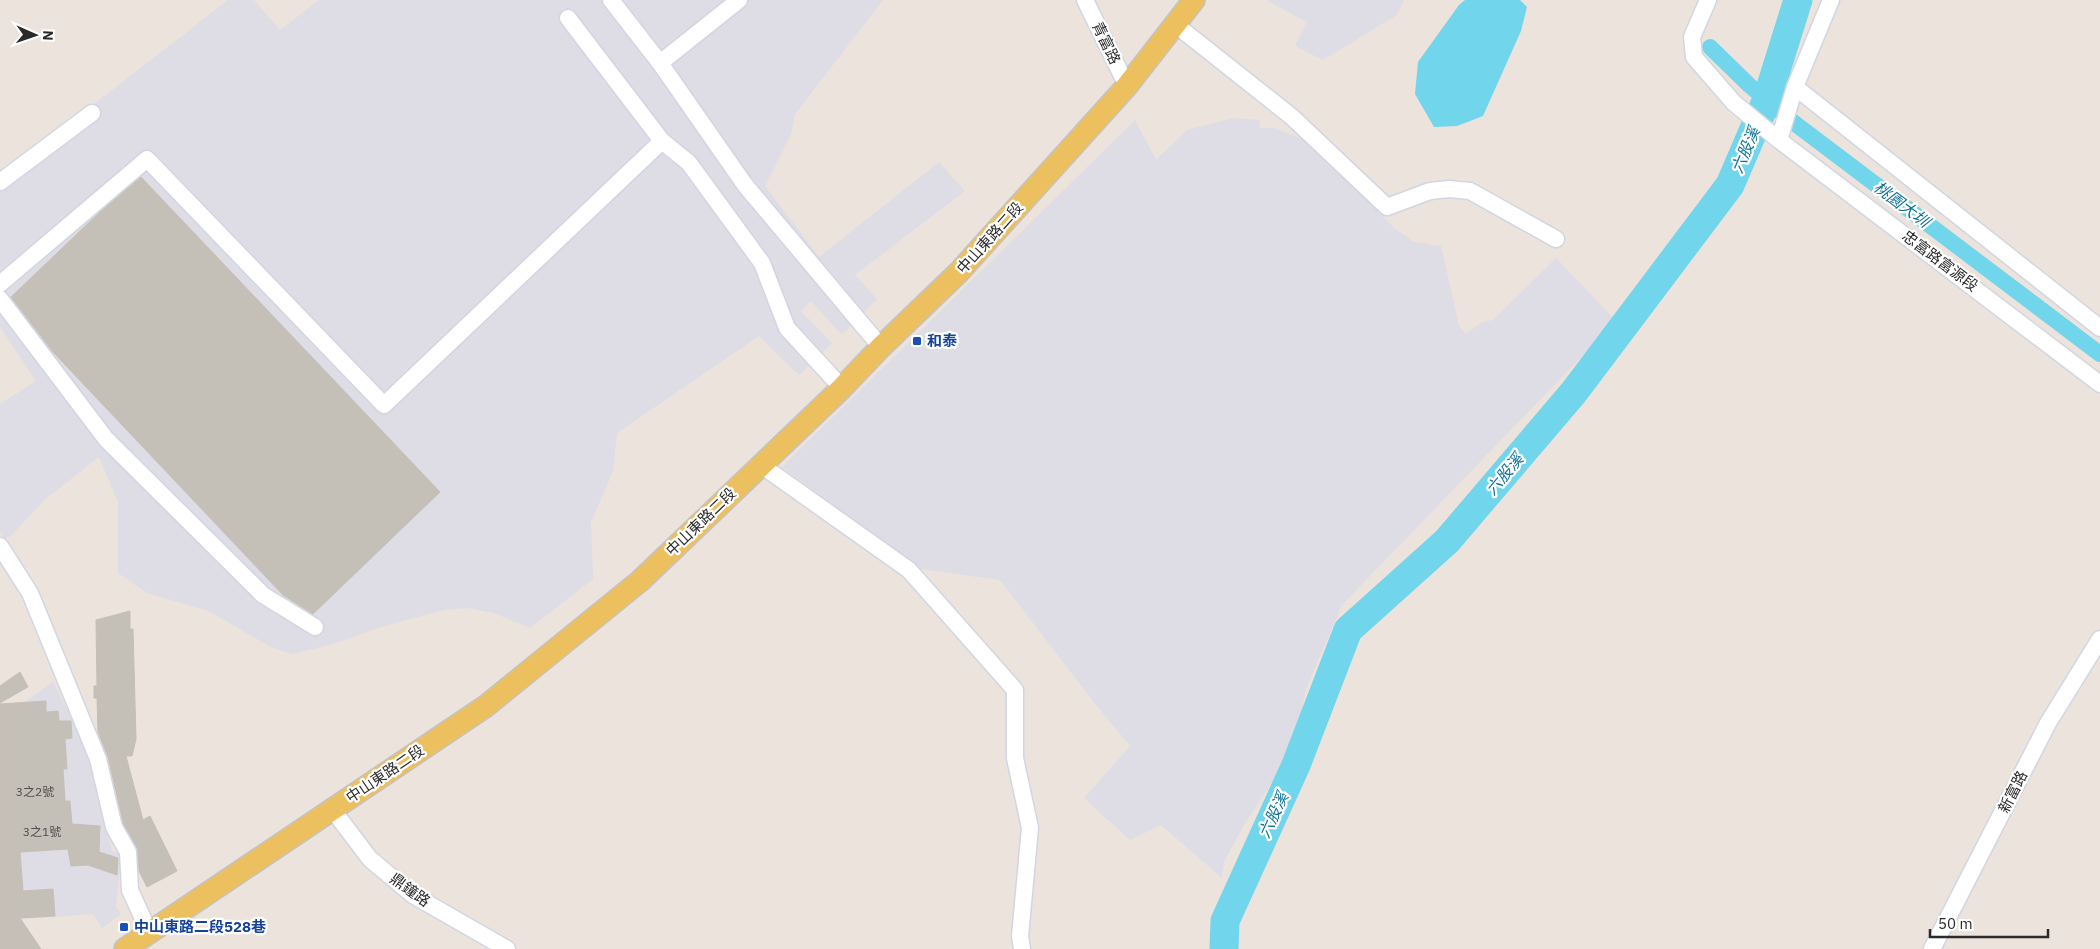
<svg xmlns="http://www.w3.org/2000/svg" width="2100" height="949" viewBox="0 0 2100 949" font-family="'IBM Plex Sans','Noto Sans TC',sans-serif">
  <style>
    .industrial { fill: #dedce4 }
    .water { fill: #71d5eb }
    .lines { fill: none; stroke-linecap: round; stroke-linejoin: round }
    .canal { stroke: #71d5eb; stroke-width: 16 }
    .river { stroke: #71d5eb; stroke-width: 29 }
    .building { fill: #c4bfb7; stroke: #c7bfb6 }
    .minor-casing { stroke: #d1d6e2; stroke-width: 19 }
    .major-casing { stroke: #c3c3c3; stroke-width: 24 }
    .minor { stroke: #fff; stroke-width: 16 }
    .major { stroke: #edc05f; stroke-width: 21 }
    .transit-dot { fill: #1a4fb4; stroke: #fff; stroke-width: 2 }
    .labels { text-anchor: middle; stroke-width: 4.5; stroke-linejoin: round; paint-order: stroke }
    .number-label { font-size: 12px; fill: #504f4d }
    .street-label { font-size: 15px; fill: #2a2a2a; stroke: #fff }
    .transit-label { font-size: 15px; font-weight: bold; fill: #164399; stroke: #fff; text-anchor: start }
    .water-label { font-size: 16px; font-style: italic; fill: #107497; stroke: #fff }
  </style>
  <rect width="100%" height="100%" fill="#ece3dc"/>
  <g class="industrial">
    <path d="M228,0H254L280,30L319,0H883L795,114L791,134L765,186L819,257L939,162L965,191L855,275L877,299L842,335L811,301L801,311L832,343L799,375L759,336L617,433L613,471L591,522L593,579L530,628L494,613L468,608L444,610L384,626L330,645L291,654L269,646L209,611L147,593L118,573V502L99,457L43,501L11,536L4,538L0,531V404L36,381L0,327V177Z"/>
    <path d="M1266,0H1404L1397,15L1323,60L1295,46L1307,22Z"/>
    <path d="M1233,118L1259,120L1260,128H1274L1302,139L1306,134L1394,228L1414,242L1441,246L1459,326L1466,334L1482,322L1493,320L1556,258L1616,321L1342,605L1305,691L1297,744L1244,825L1224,862L1222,878L1161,825L1130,840L1084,798L1130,746L1096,705L1000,580L921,569L782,467L1135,120L1156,160L1187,130Z"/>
    <path d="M53,682L83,741L97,781L112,851L121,854L116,907L121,914L102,928L93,914L0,921V719Z"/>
  </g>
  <path class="water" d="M1465,0H1520L1527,7L1521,31L1483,116L1457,126L1434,127L1415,94L1418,62L1459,5Z"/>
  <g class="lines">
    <path class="canal" d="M1710,47L1749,85L1789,119L2100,354"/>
    <path class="river" d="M1224,949L1225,921L1296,765L1348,630L1447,541L1574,392L1730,185L1767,99L1798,0"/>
  </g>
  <g class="building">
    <path d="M141,177L440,492L313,614L283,595L53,352L11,297L101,211Z"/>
    <path d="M130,611V629H133L136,739L132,756H126L143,820L150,816L177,871L147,887L139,871L137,848L123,823L108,757L98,732L97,698H94V686H97L96,620Z"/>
    <path d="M20,672L28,687L0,703V686Z"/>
    <path d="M46,701V712L58,711L59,721H71L72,738L65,739L67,769H63L65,801H70L72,824L100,826L99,852L118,858L117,875L88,865L71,866L68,849L20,852L23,891L53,889L55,916L20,918L41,949H0V704Z"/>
  </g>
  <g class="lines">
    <defs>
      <g id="minor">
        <path d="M611,0L660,63L745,185L881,347"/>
        <path d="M1085,0L1127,86"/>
        <path d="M1708,0L1692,37L1694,57L1734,103L1779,140L2100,384"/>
        <path d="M568,18L662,141"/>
        <path d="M1176,25L1292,117L1387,207L1430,191L1449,189L1470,191L1556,239"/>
        <path d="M660,63L739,0"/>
        <path d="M1795,87L2100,328"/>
        <path d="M1779,140L1795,87L1831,0"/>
        <path d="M0,182L92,113"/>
        <path d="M0,284L147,159L384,405L662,141L689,163L762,263L787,328L842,388"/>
        <path d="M0,299L106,439L263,595L315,627"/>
        <path d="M761,465L909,570L1015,690V758L1030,828L1020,936L1022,949"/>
        <path d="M0,546L30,593L98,759L114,827L128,852L130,890L149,932"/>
        <path d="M332,809L370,859L413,895L507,949"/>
        <path d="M1932,949L2048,723L2100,639"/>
      </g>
      <path id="major" d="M125,949L486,706L640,581L842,388L881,347L959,272L1127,86L1194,0"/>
    </defs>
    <use href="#minor" class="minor-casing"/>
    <use href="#major" class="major-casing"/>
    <use href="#minor" class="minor"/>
    <use href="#major" class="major"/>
  </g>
  <g class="transit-dot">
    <rect x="912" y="336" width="10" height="10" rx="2.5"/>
    <rect x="119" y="922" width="10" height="10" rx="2.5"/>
  </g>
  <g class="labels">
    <g class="number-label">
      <text x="35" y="796">3之2號</text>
      <text x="42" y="836">3之1號</text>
    </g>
    <g class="street-label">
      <text transform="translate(1106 43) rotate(64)" y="5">青富路</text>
      <text transform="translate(990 238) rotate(-48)" y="5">中山東路二段</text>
      <text transform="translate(1940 261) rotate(37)" y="5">忠富路富源段</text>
      <text transform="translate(701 522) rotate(-44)" y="5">中山東路二段</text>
      <text transform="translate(385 774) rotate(-34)" y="5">中山東路二段</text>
      <text transform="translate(2013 792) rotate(-63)" y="5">新富路</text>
      <text transform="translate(410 890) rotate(36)" y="5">鼎鐘路</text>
    </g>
    <g class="transit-label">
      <text x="927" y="346">和泰</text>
      <text x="134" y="932">中山東路二段528巷</text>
    </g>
    <g class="water-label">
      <text transform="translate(1745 150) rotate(-67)" y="6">六股溪</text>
      <text transform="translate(1902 204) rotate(37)" y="6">桃園大圳</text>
      <text transform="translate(1504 474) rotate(-50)" y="6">六股溪</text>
      <text transform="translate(1273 815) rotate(-65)" y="6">六股溪</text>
    </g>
  </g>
  <g transform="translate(35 35) rotate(92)" stroke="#ffffff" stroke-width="4" paint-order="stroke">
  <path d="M0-4L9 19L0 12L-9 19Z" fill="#2a2a2a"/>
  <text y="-8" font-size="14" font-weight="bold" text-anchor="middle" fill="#2a2a2a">N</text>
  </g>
  <path d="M1930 929v8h118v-8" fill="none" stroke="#2a2a2a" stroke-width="2.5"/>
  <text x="1938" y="929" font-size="15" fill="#2a2a2a" stroke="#ffffff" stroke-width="4" paint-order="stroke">50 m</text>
</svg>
